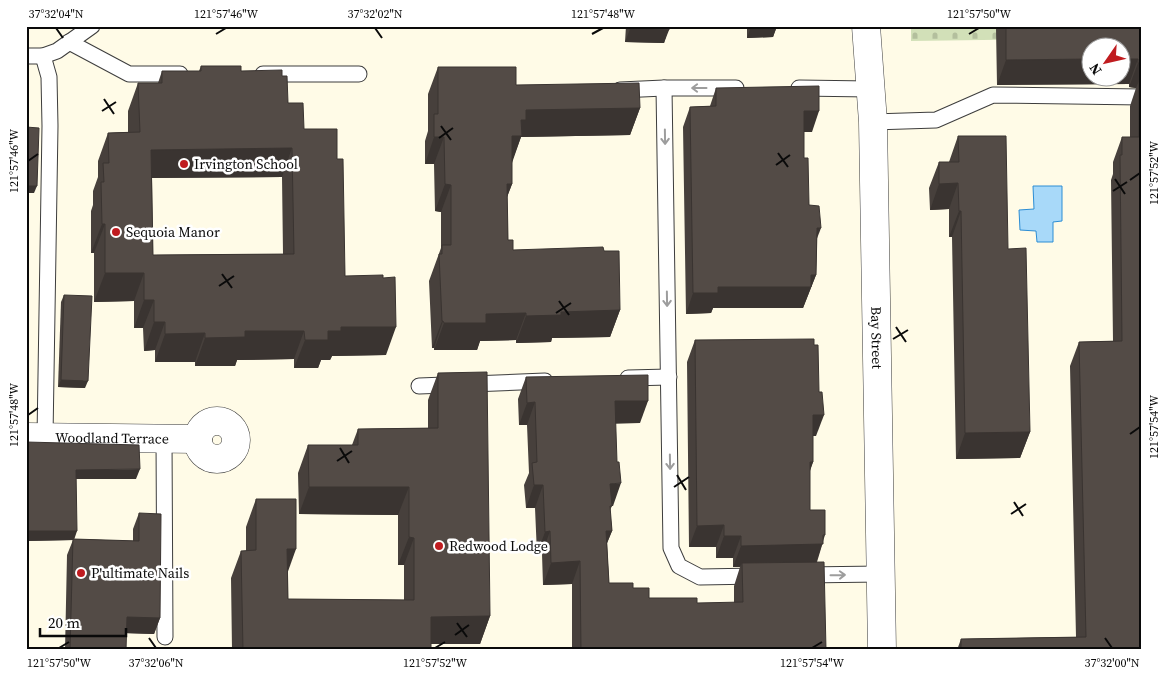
<svg xmlns="http://www.w3.org/2000/svg" width="1168" height="676" viewBox="0 0 1168 676" font-family="'Source Serif 4',serif">
  <style>
    .cemetery { fill: url(#cemetery-stones) }
    .water { fill: #a8d9f9; stroke: #2c8dd4 }
    .lines { fill: none; stroke-linecap: round; stroke-linejoin: round }
    .service-casing { stroke: #3d3d3d; stroke-width: 17 }
    .minor-casing { stroke: #3d3d3d; stroke-width: 29 }
    .service { stroke: #fff; stroke-width: 15 }
    .minor { stroke: #fff; stroke-width: 28 }
    .wall { fill: #47403c; fill-rule: evenodd }
    .shaded-wall { fill: #3a3431 }
    .building { fill: #534b46; stroke: #3a3431; fill-rule: evenodd }
    .oneway { stroke: #9d9d9d }
    .ticks { fill: none; stroke: #0a0a0a; stroke-width: 2 }
    .poi-dot { fill: #c01c20; stroke: #fff; stroke-width: 2 }
    .labels { text-anchor: middle; stroke-width: 5; stroke-linejoin: round; paint-order: stroke }
    .poi-label { font-size: 14px; fill: #0a0a0a; stroke: #fff; text-anchor: start }
    .street-label { font-size: 14px; fill: #0a0a0a; stroke: #fff }
    .neatline { fill: none; stroke: #0a0a0a; stroke-width: 2 }
    .ticks-label { font-size: 12px; text-anchor: middle; fill: #0a0a0a }
  </style>
  <defs>
    <pattern id="cemetery-stones" width="16" height="16" patternUnits="userSpaceOnUse" patternTransform="scale(1.25)"><rect width="16" height="16" fill="#d2e0b8"/><path d="M2 7V4a2 2 0 0 1 4 0v3zM10 15v-3a2 2 0 0 1 4 0v3z" fill="#b3bf9d"/></pattern>
  </defs>
  <rect width="100%" height="100%" fill="#fffbe7"/>
  <path class="cemetery" d="M911,26H1142V38L911,41Z"/>
  <path class="water" d="M1033,186H1062V221L1053,222V242H1037L1036,231L1020,230L1019,210L1034,209Z"/>
  <g class="lines">
    <defs>
      <g id="service">
        <path d="M69,42L129,74H180"/>
        <path d="M26,56H43L57,51L92,26"/>
        <path d="M43,56L49,77L50,126L45,437"/>
        <path d="M263,74H359"/>
        <path d="M664,88L671,548L679,566L700,577L758,576"/>
        <path d="M799,88L870,89"/>
        <path d="M620,90L664,88H736"/>
        <path d="M873,122L936,120L993,95L1142,97"/>
        <path d="M628,378L669,377"/>
        <path d="M419,386L545,381"/>
        <path d="M164,438L165,637"/>
        <path d="M803,575L881,574"/>
      </g>
      <g id="minor">
        <path id="s1" d="M866,26L873,122L882,650"/>
        <circle cx="217" cy="440" r="19"/>
        <path id="s2" d="M26,437L198,439"/>
      </g>
    </defs>
    <use href="#service" class="service-casing"/>
    <use href="#minor" class="minor-casing"/>
    <use href="#service" class="service"/>
    <use href="#minor" class="minor"/>
  </g>
  <g class="wall">
    <path d="M626,26H669L664,43L625,42Z"/>
    <path d="M747,26H777L773,37L747,38Z"/>
    <path d="M938,26H1142V650H957L961,639L1076,637L1070,366L1079,342L1113,341L1111,180L1113,174V162L1122,137H1130V106L1136,88L1129,87V84L997,85L996,28L940,29Z"/>
    <path d="M201,66L282,76L288,103L304,129L337,159L345,276L386,355L332,356L330,360H321L318,368H294V359L237,360L235,366H195V362H155V350L144,351L143,328H134V301L94,302V253H91V211L93,205V191L98,177V161L108,133L128,132V111L138,83H158L162,71H199ZM282,177L283,254L153,255L152,178Z"/>
    <path d="M438,67L516,85L640,108L630,135L521,137L512,161V184L507,197L508,240L513,250L604,251L620,310L610,337L552,338L551,342L516,343V340L480,341L477,350H434V348H432L429,281L441,248V212L435,211L434,164H425V141L428,131V94Z"/>
    <path d="M716,88L812,132H804V158L809,205L817,239L816,275L803,308H713L711,313L686,314L683,127L690,107L710,106Z"/>
    <path d="M958,136L1008,249L1030,432L1020,458L956,459L952,237H949V209L930,210L929,188L939,162H949Z"/>
    <path d="M64,295L85,388L58,387L61,302Z"/>
    <path d="M695,340L816,436H813V462L810,471V510L823,542L817,562L826,650H572V584L543,585L542,554H537L535,508H526L524,485L529,473L527,425H519L518,399L526,377L640,423H615L613,506H612L610,510L612,531L607,543L609,583L633,588L649,598L697,603H734V586L740,567H733V558H716V547H689L687,362Z"/>
    <path d="M438,373L490,616L480,644H431V650H232L231,578L241,551H246V527L256,499L288,573V599L404,600V565H398V515L299,514L298,473L308,445H352L358,429L428,428V400Z"/>
    <path d="M26,442L136,479H76L74,539L133,541V529L139,513L160,618L154,634L126,633V650H65L67,555L73,540L26,541Z"/>
  </g>
  <g class="shaded-wall">
    <path d="M777,26L773,37L747,38L751,27Z"/>
    <path d="M941,26H997L996,28L940,29Z"/>
    <path d="M630,29L669,30L664,43L625,42Z"/>
    <path d="M1090,59V78H1120V59H1138L1129,84L997,85L1006,60Z"/>
    <path d="M1138,63H1142V88L1139,81L1136,88L1129,87Z"/>
    <path d="M640,108L630,135L521,137L512,163V136L526,110Z"/>
    <path d="M804,111H819L812,132H796Z"/>
    <path d="M434,137H444L434,164H425Z"/>
    <path d="M292,148L282,177L141,178L151,150Z"/>
    <path d="M958,183L949,209L930,210L939,184Z"/>
    <path d="M445,184L451,185L441,212L435,211Z"/>
    <path d="M507,184H512L502,210Z"/>
    <path d="M26,186H37L34,193H26Z"/>
    <path d="M959,211H961L952,237H949Z"/>
    <path d="M102,224H105L94,253H91Z"/>
    <path d="M817,228H821L813,249Z"/>
    <path d="M105,273H144L134,301L94,302Z"/>
    <path d="M811,275H816L803,308H713L711,313L686,314L693,293L718,287Z"/>
    <path d="M144,300H154L143,328H134Z"/>
    <path d="M620,310L610,337L552,338L551,342L516,343L526,316L561,312Z"/>
    <path d="M526,313L516,340L480,341L477,350H434L444,323L486,314Z"/>
    <path d="M442,321H443L434,348H432Z"/>
    <path d="M154,322H165L155,350L144,351Z"/>
    <path d="M341,327H396L386,355L332,356L330,360H321L318,368H294L305,340Z"/>
    <path d="M245,331H304L294,359L237,360L235,366H195L205,338Z"/>
    <path d="M205,333L195,362H155L165,334Z"/>
    <path d="M61,380L88,381L85,388L58,387Z"/>
    <path d="M615,401H648L640,423L607,424Z"/>
    <path d="M535,402L527,425H519L527,403Z"/>
    <path d="M813,415H824L816,436H805Z"/>
    <path d="M1030,432L1020,458L956,459L965,433Z"/>
    <path d="M810,462H813L805,483Z"/>
    <path d="M140,469L136,479H73L76,470Z"/>
    <path d="M621,483L613,506H602L610,484Z"/>
    <path d="M534,485H543L535,508H526Z"/>
    <path d="M309,487H409L398,515L299,514Z"/>
    <path d="M724,525L716,547H689L697,526Z"/>
    <path d="M27,531H77L74,540L26,541V534Z"/>
    <path d="M550,531L542,554H537L545,532Z"/>
    <path d="M606,531H612L603,553Z"/>
    <path d="M825,535L815,566L742,563L740,567H733L741,546Z"/>
    <path d="M724,536H741L733,558H716Z"/>
    <path d="M409,537L414,538L404,565H398Z"/>
    <path d="M287,549H296L286,577Z"/>
    <path d="M580,561L572,584L543,585L551,563Z"/>
    <path d="M490,616L480,644H421L431,617Z"/>
    <path d="M127,617L160,618L154,634L121,633Z"/>
  </g>
  <g class="building">
    <path d="M630,26H669V30L630,29Z"/>
    <path d="M1006,26H1142V63H1138V59H1120V48H1090V59L1006,60Z"/>
    <path d="M201,66H241V71L282,70V76H287L288,103H303L304,129H337V159H343L345,276L383,275V278L395,277L396,327H341V331H328V340H305L304,331H245V337L205,338V333L165,334V322H154V300H144V273H105V224H102L101,182H104L103,163H109L108,133L140,132L138,83H162V71H201ZM292,148L294,254L153,255L151,150Z"/>
    <path d="M438,67H516V85L639,83L640,108L526,110V120H521L522,136H512V184H507L508,240H513V250L603,247L604,251H619L620,310L561,312V315L526,316V313L486,314V323H444L443,321H442L439,254H442V245H451V185L445,184L444,137H434V114H438Z"/>
    <path d="M1139,81H1142V650H961V639L1086,637L1079,342L1122,341L1120,155H1122V137H1139Z"/>
    <path d="M819,86V111H804V158H808L809,205L819,206L821,228H817L816,275H811V287H718V293H693L690,107L716,106V88Z"/>
    <path d="M26,127L39,128L37,186H26Z"/>
    <path d="M958,136H1006L1008,249L1026,248L1030,432L965,433L961,211H959L958,183L939,184V162H959Z"/>
    <path d="M64,295L92,296L88,381L61,380Z"/>
    <path d="M814,339V345H818L819,392H822L824,415H813V462H810V510H825V535H823V544L741,546V536H724V525L697,526L695,340Z"/>
    <path d="M487,372L490,616L431,617V650H243L241,551L256,550V499H296V549H287L288,599L414,600V538L409,537V487H309L308,445H358V429L438,428V373Z"/>
    <path d="M648,375V401H615L617,462H619L621,483L610,484L612,506H610L612,531H606L609,583H633V588H649V598H697V603L743,602L742,563L824,562L826,650H581L580,561L551,563L550,531L545,532L543,485H534L532,463L537,462L535,402L527,403L526,377Z"/>
    <path d="M26,442L139,445L140,469L76,470L77,531H27V523H26Z"/>
    <path d="M139,513L161,514L160,618L127,617L126,650H70L73,539L139,541Z"/>
  </g>
  <defs><path id="oneway-shaft" d="M-6 0H5M1.5-3L5.5 0L1.5 3" fill="none" stroke-width="1.6" stroke-linecap="round" stroke-linejoin="round" transform="scale(1.25)"/></defs>
  <g class="oneway">
    <use href="#oneway-shaft" transform="translate(699 88) rotate(-180)"/>
    <use href="#oneway-shaft" transform="translate(665 137) rotate(89)"/>
    <use href="#oneway-shaft" transform="translate(667 299) rotate(89)"/>
    <use href="#oneway-shaft" transform="translate(670 462) rotate(89)"/>
    <use href="#oneway-shaft" transform="translate(838 575) rotate(-1)"/>
  </g>
  <path class="ticks" d="M56,28L63,38M375,28L382,38M216,34L226,28M592,34L603,28M969,34L979,28M104,99L114,114M102,111L116,102M441,126L451,140M439,138L453,128M778,153L788,167M28,161L38,154M776,165L790,155M1115,179L1125,194M1130,180L1140,173M1113,191L1127,182M222,274L232,288M219,286L234,276M559,301L569,315M556,313L571,303M896,327L906,342M893,339L908,330M28,415L38,408M1130,434L1140,427M340,448L349,463M337,461L352,451M677,475L686,490M674,487L689,477M1014,502L1023,516M1011,514L1026,504M457,623L467,637M455,635L469,625M149,638L156,648M1105,638L1112,648M59,648L69,642M435,648L445,642M812,648L822,642"/>
  <g class="poi-dot">
    <circle cx="184" cy="164" r="5"/>
    <circle cx="116" cy="232" r="5"/>
    <circle cx="439" cy="546" r="5"/>
    <circle cx="81" cy="573" r="5"/>
  </g>
  <g class="labels">
    <g class="poi-label">
      <text x="194" y="169">Irvington School</text>
      <text x="126" y="237">Sequoia Manor</text>
      <text x="449" y="551">Redwood Lodge</text>
      <text x="91" y="578">P'ultimate Nails</text>
    </g>
    <g class="street-label">
      <text dy="5" stroke="none"><textPath href="#s1" startOffset="312">Bay Street</textPath></text>
      <text dy="5" stroke="none"><textPath href="#s2" startOffset="86">Woodland Terrace</textPath></text>
    </g>
  </g>
  <rect width="1168" height="676" fill="none" stroke="#ffffff" stroke-width="55"/>
  <g transform="translate(1106 62) rotate(236)"><circle r="24" fill="#ffffff" stroke="#9d9d9d"/>
  <path d="M0-4L9 19L0 12L-9 19Z" fill="#c01c20"/>
  <text y="-8" font-size="14" font-weight="bold" text-anchor="middle" fill="#0a0a0a">N</text>
  </g>
  <path d="M40 628v8h86v-8" fill="none" stroke="#0a0a0a" stroke-width="2.5"/>
  <text x="48" y="628" font-size="15" fill="#0a0a0a" stroke="#ffffff" stroke-width="4" paint-order="stroke">20 m</text>
  <rect x="28" y="28" width="1112" height="620" class="neatline"/>
  <g class="ticks-label">
    <text x="56" y="18">37°32'04"N</text>
    <text x="226" y="18">121°57'46"W</text>
    <text x="375" y="18">37°32'02"N</text>
    <text x="603" y="18">121°57'48"W</text>
    <text x="979" y="18">121°57'50"W</text>
    <text transform="translate(14 161) rotate(-90)" y="4">121°57'46"W</text>
    <text transform="translate(1154 173) rotate(-90)" y="4">121°57'52"W</text>
    <text transform="translate(14 415) rotate(-90)" y="4">121°57'48"W</text>
    <text transform="translate(1154 427) rotate(-90)" y="4">121°57'54"W</text>
    <text x="59" y="667">121°57'50"W</text>
    <text x="156" y="667">37°32'06"N</text>
    <text x="435" y="667">121°57'52"W</text>
    <text x="812" y="667">121°57'54"W</text>
    <text x="1112" y="667">37°32'00"N</text>
  </g>
</svg>
